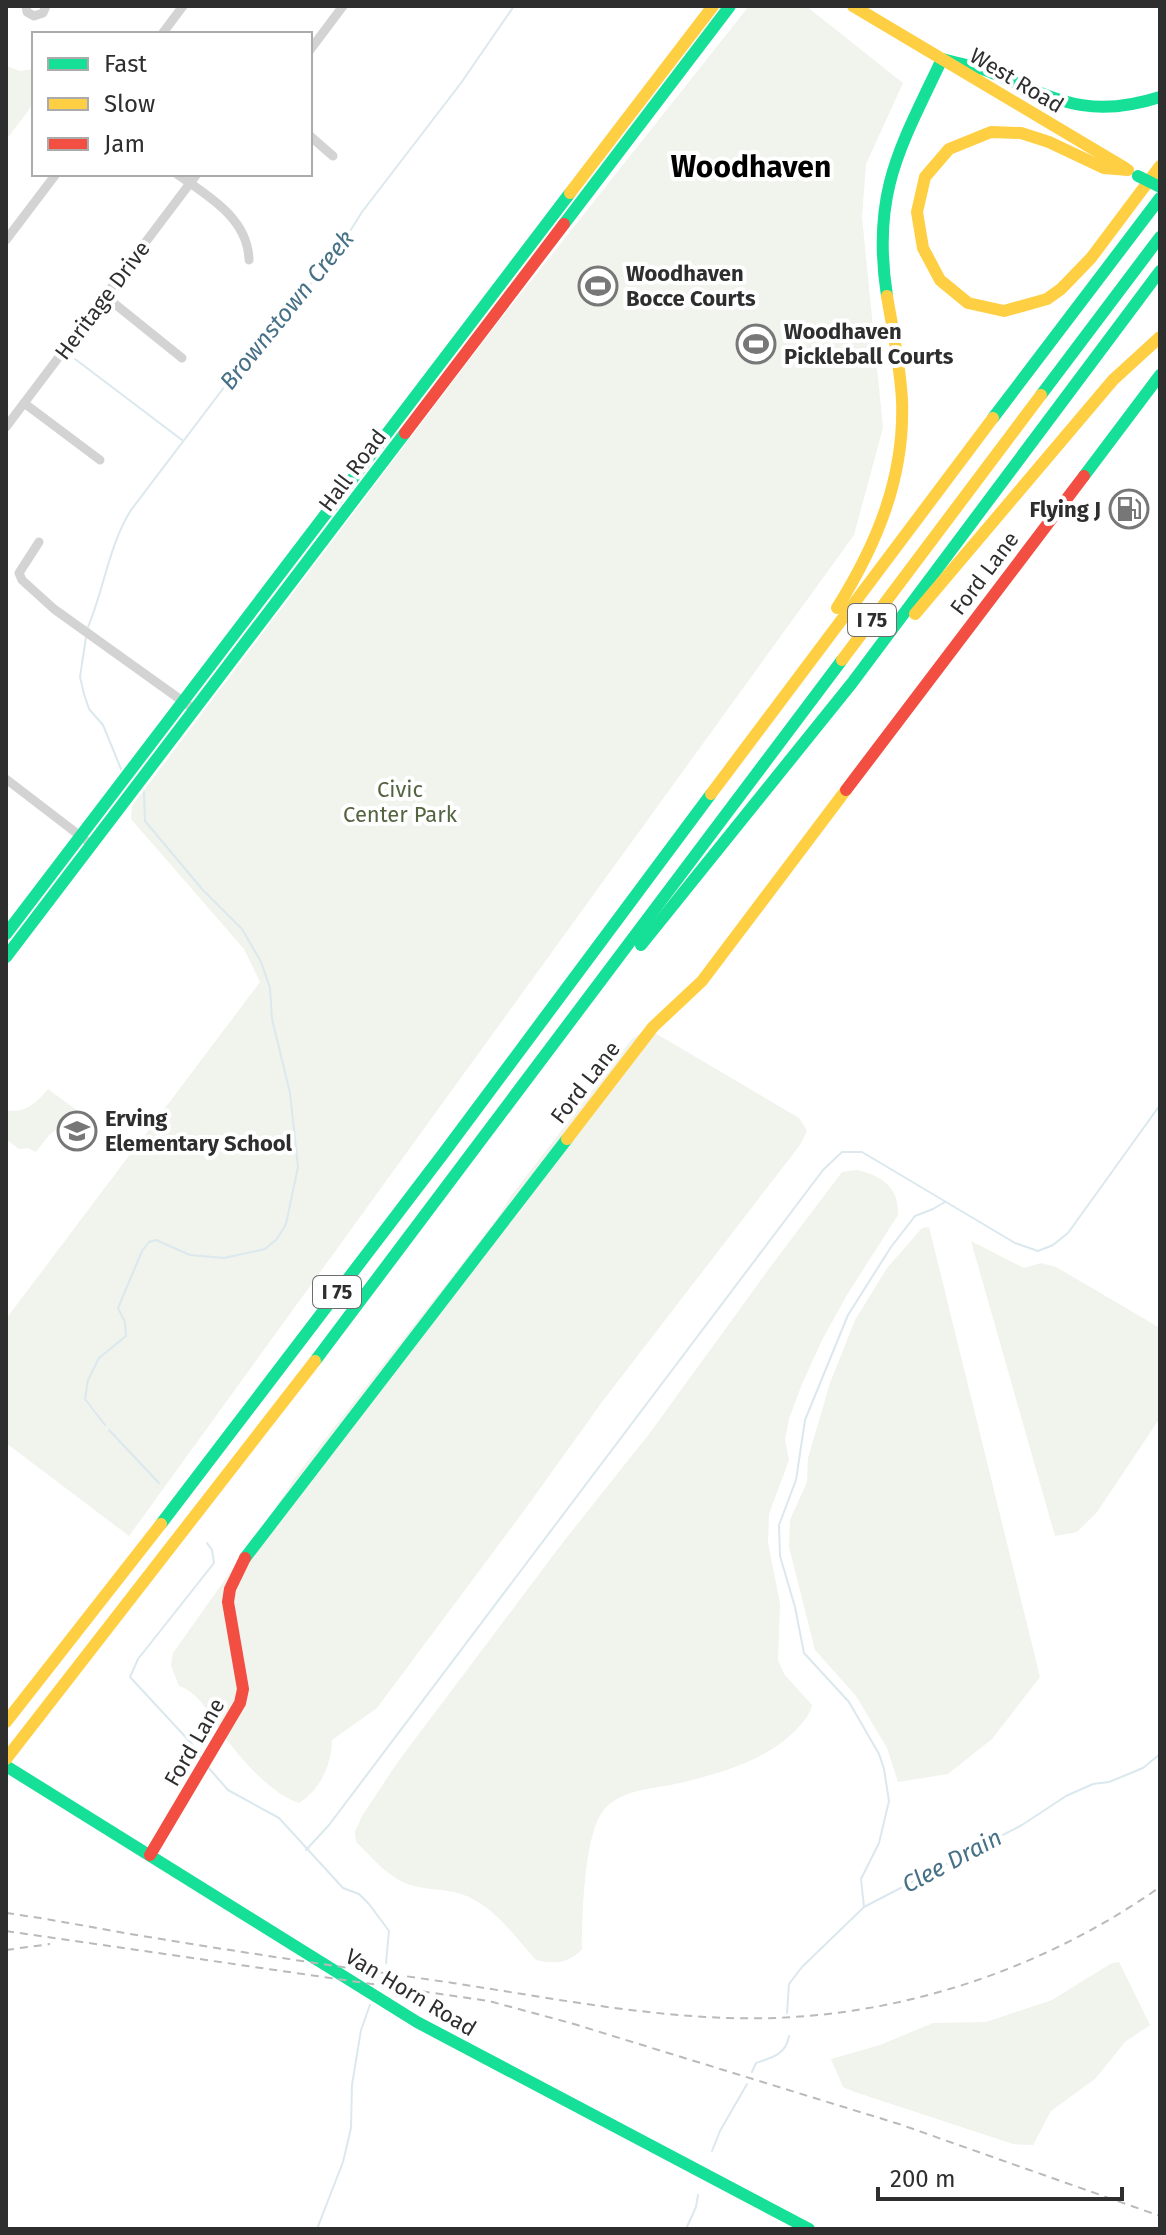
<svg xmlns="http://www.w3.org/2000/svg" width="1166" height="2235" viewBox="0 0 1166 2235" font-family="'Fira Sans',sans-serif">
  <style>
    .green { fill: #f1f3ed }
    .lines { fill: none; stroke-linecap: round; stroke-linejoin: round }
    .stream { stroke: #dbe8ee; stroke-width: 2 }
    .street { stroke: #d3d3d3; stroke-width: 9 }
    .fast { stroke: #16e098; stroke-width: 12 }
    .slow { stroke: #ffcf43; stroke-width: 12 }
    .jam { stroke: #f24e42; stroke-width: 12 }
    .rail { stroke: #bababa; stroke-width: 2; stroke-dasharray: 8 6; stroke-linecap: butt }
    .fast-bridge { stroke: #16e098; stroke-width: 12 }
    .labels { text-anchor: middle; stroke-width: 8; stroke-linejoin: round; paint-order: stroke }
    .shield { fill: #fff; stroke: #6d6d6d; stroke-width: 2 }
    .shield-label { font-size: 20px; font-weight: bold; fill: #2e2e2e }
    .street-label { font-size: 22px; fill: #2e2e2e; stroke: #fff }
    .poi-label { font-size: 22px; font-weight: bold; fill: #2e2e2e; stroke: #fff; text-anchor: start }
    .park-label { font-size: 22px; fill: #546441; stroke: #fff }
    .water-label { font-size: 24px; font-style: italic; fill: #477186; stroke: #fff }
    .district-label { font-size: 30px; font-weight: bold; fill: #000; stroke: #fff }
  </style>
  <rect width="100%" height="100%" fill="#fff"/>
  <g class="green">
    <path d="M749,6H806L903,83L866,164L862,217L883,428L854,535L129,1536L6,1443V1319L260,982L244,949L131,819L132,806L492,330Z"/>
    <path d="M6,66L20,71L34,69V103L6,140Z"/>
    <path d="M642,1033H655L799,1118L807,1131L800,1145L602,1402L526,1508L377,1708L332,1740C332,1764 320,1790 299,1803C270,1793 242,1760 224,1736C211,1718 201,1693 179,1686L171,1666L173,1653L275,1509C280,1498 288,1492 293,1480L496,1220L511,1196L632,1039Z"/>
    <path d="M48,1089L79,1112L49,1135L36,1152L28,1148L19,1149L6,1139V1110C26,1114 36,1103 48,1089Z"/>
    <path d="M857,1170C883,1176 899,1188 898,1215L847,1295L822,1340L802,1384L789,1419L785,1440L789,1460L769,1514L768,1542L780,1604L778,1660L784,1674L812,1705C810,1715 803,1722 796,1730C766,1761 716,1775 675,1784C651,1789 619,1790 603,1811C584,1835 582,1917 582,1949C569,1964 554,1964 536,1960C515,1937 498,1911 469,1897C450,1888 433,1891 414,1886C391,1881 373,1858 356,1842L355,1832L362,1816L397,1763L564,1541L649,1434L771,1266L842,1172Z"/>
    <path d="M929,1227L1040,1677L992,1739L948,1774L898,1782L887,1748L856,1696L815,1650L789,1547L790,1520L807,1482L808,1458L830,1383L855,1320L887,1268L922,1228Z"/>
    <path d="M971,1241L1024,1268L1041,1263L1056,1267L1160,1328V1418L1097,1512L1077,1532L1055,1536Z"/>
    <path d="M1119,1962L1150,2025L1125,2042L1095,2079L1051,2111L1033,2145L1013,2144L855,2092L843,2087L831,2059L880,2045L933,2023L986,2022L1052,2000L1112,1963Z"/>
  </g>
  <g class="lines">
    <g class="stream">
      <path d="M75,359L182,440"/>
      <path d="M88,627C104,589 109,545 131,510L275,320L299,298L335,255L362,212L461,83L514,6"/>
      <path d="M86,637L80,677L84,694L89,709L103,725L121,769"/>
      <path d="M105,1425L85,1399L88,1380L99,1358L126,1336L125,1322L118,1308L142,1251L149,1242L156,1240L190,1255L224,1258L265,1249L277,1239L286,1224L298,1167L290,1093L272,1019L270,988L261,962L242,929L202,889L145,821L144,792"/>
      <path d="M109,1430L159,1483"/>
      <path d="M201,1758L192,1744L130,1677L138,1659L214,1563L212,1550L207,1543"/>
      <path d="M207,1766L228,1790L279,1818L343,1888L359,1894L369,1904L389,1931L386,1963"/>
      <path d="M306,1850L329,1825L823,1170L842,1152H862L1015,1243L1038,1251L1053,1245L1068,1233L1160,1105"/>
      <path d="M864,1907L861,1879L879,1843L889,1801L884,1769L879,1754L849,1702L804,1653L795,1607L780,1556L779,1525L796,1480L805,1420L848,1315L891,1247L915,1216L933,1209L945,1202"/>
      <path d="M787,2013L789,1984L802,1967L864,1907L1022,1825L1066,1796L1093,1784L1109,1782L1143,1768L1160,1754"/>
      <path d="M752,2072L756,2063C771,2058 786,2055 789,2036"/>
      <path d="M712,2151L720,2131L747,2084"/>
      <path d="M317,2229L343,2162L351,2128L352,2085L361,2030L370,2005"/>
      <path d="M686,2229L696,2207L698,2195"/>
    </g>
    <g class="street">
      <path d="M26,6L27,12L34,16L43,13L46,6"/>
      <path d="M162,34L183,6"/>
      <path d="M310,50L343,6"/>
      <path d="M310,136L333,156"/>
      <path d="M177,174C208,196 248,218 249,260"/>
      <path d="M6,240L56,174"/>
      <path d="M105,296L182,358"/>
      <path d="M24,403L100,460"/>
      <path d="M6,427L197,174"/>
      <path d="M39,542L19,573L22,580L54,609L195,710"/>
      <path d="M6,779L92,845"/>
    </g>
    <g class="fast">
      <path d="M564,224L730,6"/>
      <path d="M887,296C871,193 900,148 942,59C956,63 971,65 985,70C1053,97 1085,121 1160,97"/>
      <path d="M1041,395L1160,237"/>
      <path d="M993,418L1160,198"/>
      <path d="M1084,476L1160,375"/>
      <path d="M6,934L570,193"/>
      <path d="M641,945L852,683L1160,271"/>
      <path d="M6,957L405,433"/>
      <path d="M315,1361L842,660"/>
      <path d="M161,1524L443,1154L711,794"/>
      <path d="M245,1558L567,1139"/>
      <path d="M6,1766L417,2022L809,2229"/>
    </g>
    <g class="slow">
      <path d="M853,6L1125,168"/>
      <path d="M1128,170L1104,168L1049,142L1021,133L991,132L949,149L925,177L917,212L923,248L940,280L968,303L1004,311L1047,299L1061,289L1091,258L1160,166"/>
      <path d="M570,193L713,6"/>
      <path d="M837,608C877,544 905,477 902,400C900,365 893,331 887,296"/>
      <path d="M915,614L1113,380L1160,337"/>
      <path d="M842,660L1041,395"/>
      <path d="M711,794L993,418"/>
      <path d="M567,1139L653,1027L702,981L846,790"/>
      <path d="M6,1722L161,1524"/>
      <path d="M6,1759L315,1361"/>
    </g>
    <g class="jam">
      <path d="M405,433L564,224"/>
      <path d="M846,790L1084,476"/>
      <path d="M150,1855L240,1703L243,1689L228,1602L230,1589L245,1558"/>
    </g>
    <g class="rail">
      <path d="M6,1913C58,1920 109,1931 161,1939C258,1955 356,1969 453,1983C544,1997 637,2015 729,2018C882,2023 1035,1975 1160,1887"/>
      <path d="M6,1931L489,2001L574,2024L899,2124L1160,2216"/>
      <path d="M6,1950L50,1944"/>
    </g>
    <path class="fast-bridge" d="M1138,176L1160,187"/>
  </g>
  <defs>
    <symbol id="stadium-ring" viewBox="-11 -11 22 22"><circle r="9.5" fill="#fff" stroke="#777" stroke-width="1.5"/><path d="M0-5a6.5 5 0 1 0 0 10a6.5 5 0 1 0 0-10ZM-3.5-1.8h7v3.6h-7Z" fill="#777"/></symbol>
    <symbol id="fuel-ring" viewBox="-11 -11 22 22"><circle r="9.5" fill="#fff" stroke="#777" stroke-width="1.5"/><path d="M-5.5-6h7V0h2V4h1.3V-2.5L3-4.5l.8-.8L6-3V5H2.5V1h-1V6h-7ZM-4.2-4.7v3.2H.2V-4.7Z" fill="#777"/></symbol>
    <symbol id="school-ring" viewBox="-11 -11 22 22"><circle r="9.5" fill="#fff" stroke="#777" stroke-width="1.5"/><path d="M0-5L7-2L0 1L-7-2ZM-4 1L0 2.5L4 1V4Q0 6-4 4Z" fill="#777"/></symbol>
  </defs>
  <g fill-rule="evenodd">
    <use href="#stadium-ring" x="576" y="264" width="44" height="44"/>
    <use href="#stadium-ring" x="734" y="322" width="44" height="44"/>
    <use href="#fuel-ring" x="1107" y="487" width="44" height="44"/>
    <use href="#school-ring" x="55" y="1109" width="44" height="44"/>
  </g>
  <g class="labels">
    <g class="shield">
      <rect x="848" y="604" width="48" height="32" rx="6"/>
      <rect x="313" y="1276" width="48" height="32" rx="6"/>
    </g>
    <g class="shield-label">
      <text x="872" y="627">I 75</text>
      <text x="337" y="1299">I 75</text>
    </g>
    <g class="street-label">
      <text transform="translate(1017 80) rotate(31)" y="8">West Road</text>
      <text transform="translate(102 300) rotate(-53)" y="8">Heritage Drive</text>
      <text transform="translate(352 470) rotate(-53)" y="8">Hall Road</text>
      <text transform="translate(984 573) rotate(-53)" y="8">Ford Lane</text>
      <text transform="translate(585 1082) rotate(-52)" y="8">Ford Lane</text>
      <text transform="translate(194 1742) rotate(-60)" y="8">Ford Lane</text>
      <text transform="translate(411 1992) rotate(31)" y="8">Van Horn Road</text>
    </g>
    <g class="poi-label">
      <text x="626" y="281">Woodhaven<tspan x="626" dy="25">Bocce Courts</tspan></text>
      <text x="784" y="339">Woodhaven<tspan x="784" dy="25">Pickleball Courts</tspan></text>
      <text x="1101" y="517" text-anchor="end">Flying J</text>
      <text x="105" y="1126">Erving<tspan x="105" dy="25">Elementary School</tspan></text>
    </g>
    <g class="park-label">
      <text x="400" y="797">Civic<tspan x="400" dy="25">Center Park</tspan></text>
    </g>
    <g class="water-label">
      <text transform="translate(287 310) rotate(-51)" y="8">Brownstown Creek</text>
      <text transform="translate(952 1861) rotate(-28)" y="8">Clee Drain</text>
    </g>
    <g class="district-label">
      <text x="751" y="177">Woodhaven</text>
    </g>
  </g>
  <rect width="1166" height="2235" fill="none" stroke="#2e2e2e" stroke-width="16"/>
  <rect x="32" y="32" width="280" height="144" fill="#ffffff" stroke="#ababab" stroke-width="2"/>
  <rect x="48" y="58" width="40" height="12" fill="#16e098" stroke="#ababab" stroke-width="2"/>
  <text x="104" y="72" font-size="24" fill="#2e2e2e">Fast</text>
  <rect x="48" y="98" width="40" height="12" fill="#ffcf43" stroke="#ababab" stroke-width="2"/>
  <text x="104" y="112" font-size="24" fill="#2e2e2e">Slow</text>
  <rect x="48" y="138" width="40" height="12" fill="#f24e42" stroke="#ababab" stroke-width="2"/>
  <text x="104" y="152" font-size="24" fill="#2e2e2e">Jam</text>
  <path d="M878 2187v12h244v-12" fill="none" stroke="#2e2e2e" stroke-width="4"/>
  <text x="890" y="2187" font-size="24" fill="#2e2e2e" stroke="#ffffff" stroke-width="6" paint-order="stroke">200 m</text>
</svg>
